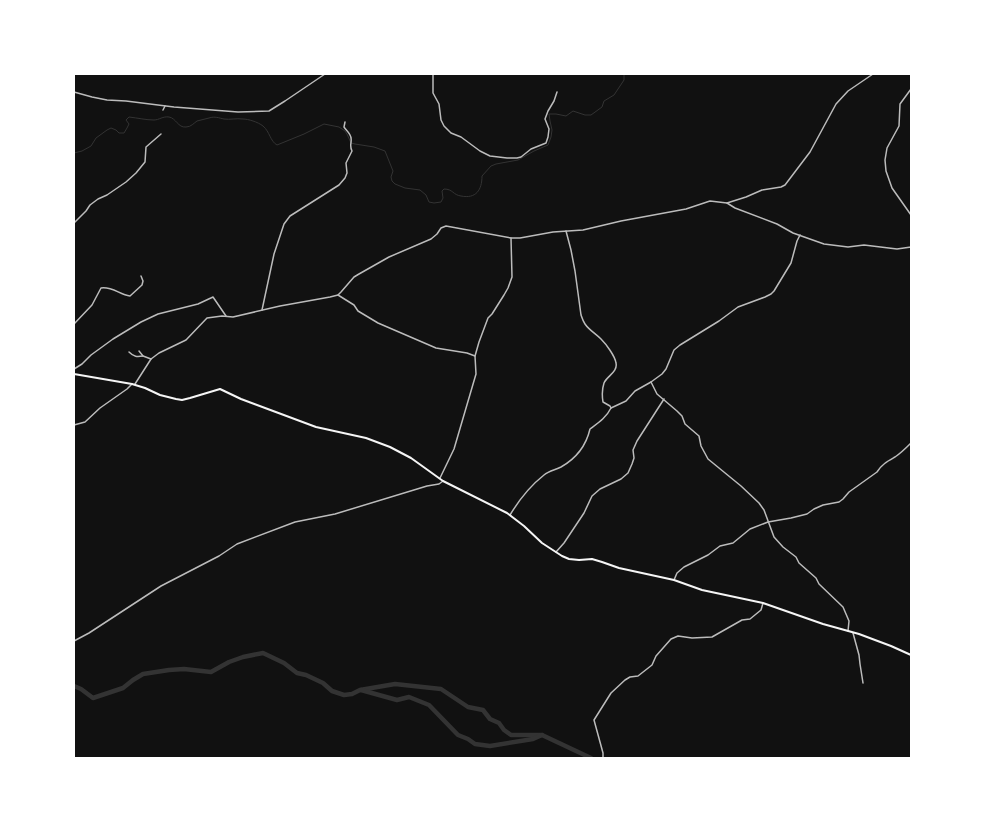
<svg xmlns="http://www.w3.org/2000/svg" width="985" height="832" viewBox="0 0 985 832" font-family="'Crimson Pro',serif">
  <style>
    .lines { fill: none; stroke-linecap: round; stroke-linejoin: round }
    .stream { stroke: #333; stroke-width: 1 }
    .river { stroke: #333; stroke-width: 4.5 }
    .minor { stroke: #bcbcbc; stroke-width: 1.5 }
    .secondary { stroke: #f5f5f5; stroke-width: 2 }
  </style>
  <rect width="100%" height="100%" fill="#111"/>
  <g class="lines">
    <path class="stream" d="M74,153L82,151L91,146L96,138L107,130L111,128L116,130L119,133H124L127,128L129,124L126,120L129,117C138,118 146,120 154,120C159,120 163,116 169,117C176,118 178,128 186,127C191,127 194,123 197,121C201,120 205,119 209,118C215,116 219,118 224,119C230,120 236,118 243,119C248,119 258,122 263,126C270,132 270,141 277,145L304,134L324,124L339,127L345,131L347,134L351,143L355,144L374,147L385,151L393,171L391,177L392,181L395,184L405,188L420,190L426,195L429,202L434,203L441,202L443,198L442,191L444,189C453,189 453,195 461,196C476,199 482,190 482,176L491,166L496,164L518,160L534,151L548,145L551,137L552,130L550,121L549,114H556L566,116L573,111L585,115H591L602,107L604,101L614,95L624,80V74"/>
    <g class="river">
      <path d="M74,686L81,689L93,698L123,688L133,680L143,674L169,670L184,669L211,672L229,662L243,657L263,653L284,663L297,673L306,675L323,683L332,691L344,695L352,694L360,690L395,684L441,689L468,707L483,710L490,719L499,723L504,730L511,735H542L591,758"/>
      <path d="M361,690L397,700L409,697L429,705L458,735L468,739L475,744L490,746L533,739L542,735"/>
    </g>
    <g class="minor">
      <path d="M433,74V93L439,104L441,120L444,126L451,133L461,137L480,151L490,156L507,158H517L521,157L531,149L546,143L548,137L549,129L545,119L548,111L554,101L557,92"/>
      <path d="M911,89L900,104L899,126L887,148L885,160L886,171L892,188L911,215"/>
      <path d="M74,92L92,97L107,100L126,101L174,107L238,112L269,111L285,101L325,74"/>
      <path d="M163,110L165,106"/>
      <path d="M727,203L746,197L762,190L781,187L785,185L810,152L836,104L848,91L873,74"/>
      <path d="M74,223L86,211L90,205L98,199L107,195L126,182L136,173L145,162L146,147L161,134"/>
      <path d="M566,231L571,250L575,271L581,315C582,318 583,321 585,324C589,330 596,334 601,339C606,344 615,356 616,363C618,372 607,376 604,383C602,389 602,396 603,402L610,406L611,408"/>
      <path d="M338,295L354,305L358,311L378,323L436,348L467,353L475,356"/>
      <path d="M262,310L274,254L284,224L290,216L339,185L345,178L347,173L346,163L352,151C349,145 352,143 351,138C351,134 346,130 344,127L345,122"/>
      <path d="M74,324L92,305L101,288C112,286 120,295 130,296L142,285L143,281L141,276"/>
      <path d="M139,351L143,356L151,359"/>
      <path d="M129,352C134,357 137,357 143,356"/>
      <path d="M74,369L82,364L91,355L113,339L141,322L158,314L198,304L213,297L226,316"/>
      <path d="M651,382L657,394L677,411L682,416L685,424L699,436L701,446L708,459L741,486L759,503L764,510L774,537L783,547L796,557L799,563L816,578L819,584L843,607L849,621L848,631"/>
      <path d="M135,384L151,359L159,353L186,340L207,318L222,316L233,317L280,306L330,297L338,295L341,292L354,277L359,274L389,257L431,239L437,234L441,228L446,226L511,238H520L553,232L583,230L621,221L686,209L710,201L727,203L735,208L777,224L793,233L824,244L848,247L864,245L897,249L911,247"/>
      <path d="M74,425L85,422L100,408L127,389L132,384"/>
      <path d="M440,478L454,449L476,374L475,356L479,342L488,318L492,314L504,295L508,288L512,277L511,238"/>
      <path d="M510,515C519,500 530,486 544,475C549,471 555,470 561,467C577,458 586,446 590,429C598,423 606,418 611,408L626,401L635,391L651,382L662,374L666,369L674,350L680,345L719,321L738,307L765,297L771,294L774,291L791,263L797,241L800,235"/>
      <path d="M556,552L564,543L584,513L592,496L600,489L621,479L628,473L632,464L634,458L633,450L637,441L664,399"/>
      <path d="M674,580L677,573L684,567L708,555L720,546L733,543L750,529L768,522L791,518L807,514L814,509L823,505L839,502L843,499L849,492L877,472C882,464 888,461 895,457C901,453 906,448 911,443"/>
      <path d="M853,633L859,655L860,664L863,683"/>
      <path d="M74,641L89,633L161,586L219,556L237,544L295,522L335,514L427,486L439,484L443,481"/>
      <path d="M603,758V753L594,720L611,693L625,680L630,677L638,676L652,665L656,656L671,639L678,636L692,638L712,637L742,620L750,619L761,610L763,603"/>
    </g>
    <path class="secondary" d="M74,374L132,384L145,388L160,395L176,399L182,400L190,398L220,389L241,399L316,427L366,438L390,447L411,458L443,481L507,513L524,526L542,543L562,556L569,559L579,560L592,559L602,562L619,568L674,580L702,590L763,603L823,624L859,634L891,646L911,655"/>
  </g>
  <rect width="985" height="832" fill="none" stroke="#ffffff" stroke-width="150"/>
</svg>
